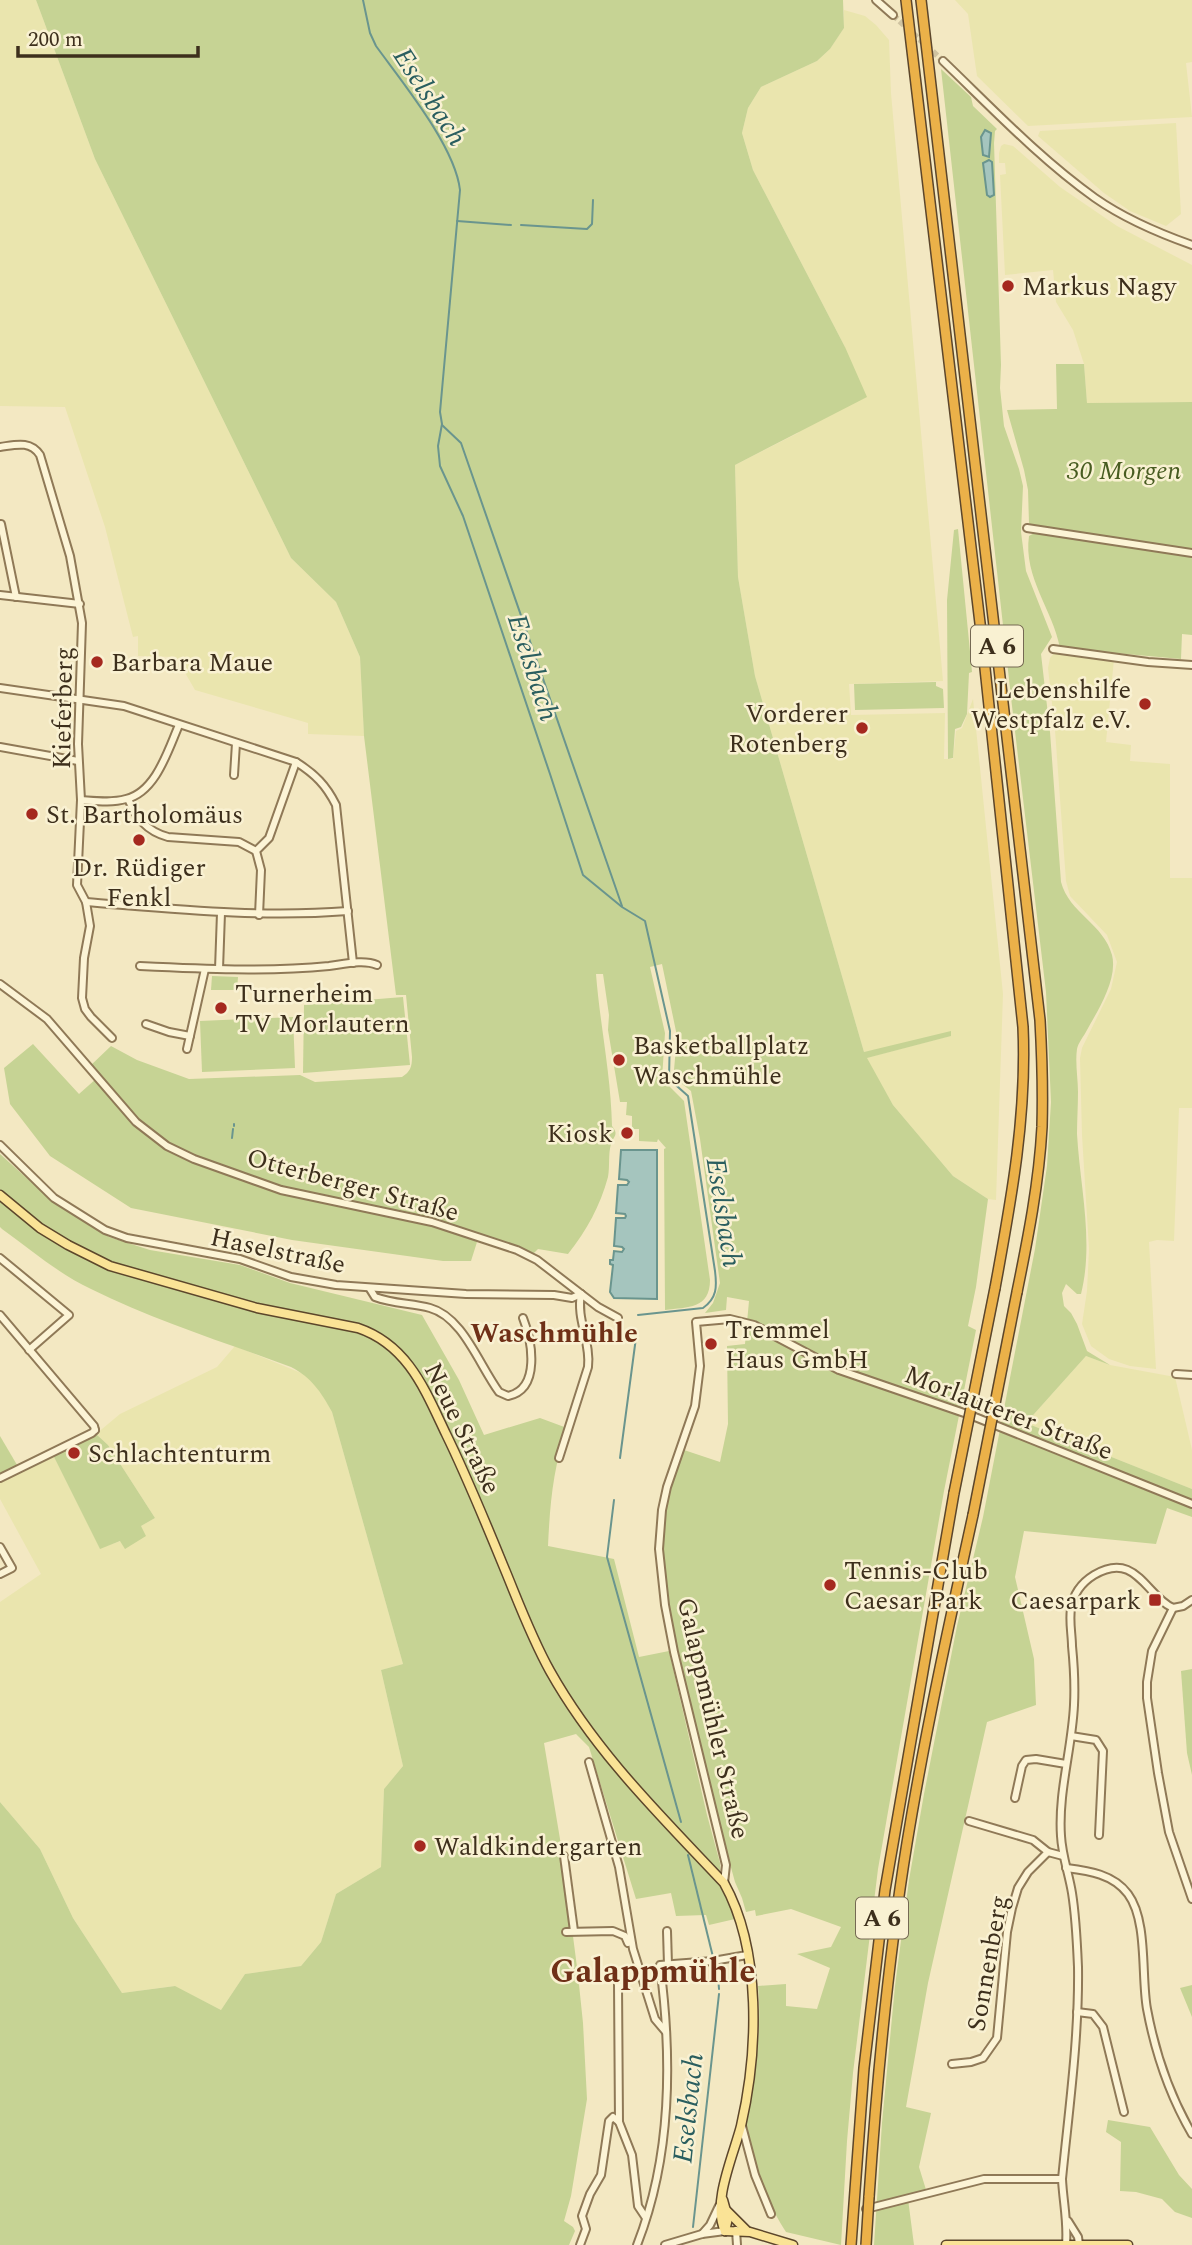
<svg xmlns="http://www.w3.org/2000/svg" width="1192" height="2245" viewBox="0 0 1192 2245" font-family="Spectral,serif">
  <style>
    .farmland { fill: #eae5ae }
    .green { fill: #c6d394 }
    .water { fill: #a5c5be; stroke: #6a958e; stroke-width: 2 }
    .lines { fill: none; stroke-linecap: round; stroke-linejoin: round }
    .stream { stroke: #6a958e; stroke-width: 2 }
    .minor-tunnel { stroke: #cfc3a1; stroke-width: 6; stroke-dasharray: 6 3; stroke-linecap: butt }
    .minor-casing { stroke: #8f7957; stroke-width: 10 }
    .major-casing { stroke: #5c462b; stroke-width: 11 }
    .highway-casing { stroke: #5c462b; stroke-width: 12 }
    .minor { stroke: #fcf4d6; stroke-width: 6 }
    .major { stroke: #fae396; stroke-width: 8 }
    .highway { stroke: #ebb149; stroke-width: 9 }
    .highway-bridge-casing { stroke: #5c462b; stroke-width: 12; stroke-linecap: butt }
    .highway-bridge { stroke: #ebb149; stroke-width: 9 }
    .poi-dot { fill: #a5291f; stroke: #f9f1d2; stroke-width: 2.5 }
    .labels { text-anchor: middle; stroke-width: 5; stroke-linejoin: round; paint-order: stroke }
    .shield { fill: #f9f1d2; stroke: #756953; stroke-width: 2 }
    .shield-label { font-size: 24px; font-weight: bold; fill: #3d2f1c }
    .poi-label { font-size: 26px; fill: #3d2f1c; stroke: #f9f1d2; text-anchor: start }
    .park-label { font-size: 26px; font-style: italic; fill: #485c21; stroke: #f9f1d2 }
    .street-label { font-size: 26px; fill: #3d2f1c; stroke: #f9f1d2 }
    .water-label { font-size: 28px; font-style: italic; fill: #2a5e5f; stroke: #f9f1d2 }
    .neighbourhood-label { font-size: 28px; font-weight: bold; fill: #6f3017; stroke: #f9f1d2 }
    .district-label { font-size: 33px; font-weight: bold; fill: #6f3017; stroke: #f9f1d2 }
  </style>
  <rect width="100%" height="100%" fill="#f3e8c2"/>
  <g class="farmland">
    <path d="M0,0H36L95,159L291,558L336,602L360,657L364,736L308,734V723L195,690L176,657L138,656V636L133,637L105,527L65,407L0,406Z"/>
    <path d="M955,0H1192V62L1186,63L1192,117L1028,126L977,76L968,14Z"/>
    <path d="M844,10L865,16L876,25L889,40L891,93L943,681L849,684L851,715L945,713L944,759H953L956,731L962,728L973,699L1003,994L996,1200L988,1199L953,1176L893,1105L866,1058L950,1036L864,1052L755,676L738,577L735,465L798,433L845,347L753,170L742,133L748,108L761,87L817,61L830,49L844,28Z"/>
    <path d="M1176,123L1181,214L1166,226L1130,211L1104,193L1038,136L1040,131Z"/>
    <path d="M1004,144L1013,146L1060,187L1117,226L1192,265V402L1087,403L1084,364L1073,330L1056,302L1053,270L1005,275L1000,175L1006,174L1005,163H999V153L1001,146Z"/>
    <path d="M1056,651L1114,659L1106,742L1131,745L1130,761L1170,764V878H1192V1108H1179L1174,1241L1157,1240L1149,1242L1156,1369L1130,1366L1109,1359L1091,1346L1082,1324L1087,1291L1089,1249L1082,1135L1080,1058L1082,1048L1111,989L1117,962L1107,935L1070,896L1066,881L1055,730L1048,668L1050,658Z"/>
    <path d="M235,1346L306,1375L319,1388L332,1412L403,1664L381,1670L403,1766L384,1789L381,1867L336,1894L321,1942L301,1966L245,1974L221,2010L174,1986L122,1993L73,1918L40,1849L0,1802V1602L41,1574L0,1499V1481L53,1455L100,1548L121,1541L125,1548L141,1526L155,1518L108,1445L96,1434L120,1414L217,1367Z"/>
    <path d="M1086,1356L1110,1365L1175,1377L1192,1450V1489L1026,1423Z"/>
  </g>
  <g class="green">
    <path d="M36,0H843L844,28L830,49L817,61L761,87L748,108L742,133L753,170L845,347L867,397L735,465L738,577L755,676L864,1052L951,1031V1036L867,1058L893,1105L953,1176L988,1199L976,1287L968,1326L976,1330L944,1491L878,1869L853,2073L847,2141L841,2245L786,2232C770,2208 750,2161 746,2132C745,2117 751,2098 753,2083C758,2050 761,2020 758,1986L786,1984V2006L817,2009L830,1968L797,1954L831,1947L841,1927L791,1909L756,1916L755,1910L746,1912L742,1898L735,1882L717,1817L667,1605L663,1565V1532L667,1495L684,1450L720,1462L728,1424L727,1346L745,1344L749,1301L727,1297L726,1310L705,1313L713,1303L720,1283L700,1139L691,1091L677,1080L674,1070L677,1036L662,964L650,967L665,1033L662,1079L684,1101L710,1280C710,1309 688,1307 665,1310L664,1149L666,1148L658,1139L657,1142L639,1141V1129H632V1116L626,1115L627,1102H620L608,1030L609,1015L603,974H596C600,1025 611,1075 612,1126C619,1135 614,1135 611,1144C608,1154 610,1167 608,1177C600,1206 587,1230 568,1254L538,1249L534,1253L477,1234L438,1224L477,1242L471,1261H443L292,1240L131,1208L50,1156L10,1104L4,1068L33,1044L79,1094L97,1078L89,1067L111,1046L137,1060L189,1079L300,1075L315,1082L402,1077C410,1072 412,1067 412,1057L406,995H396L364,736L360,657L336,602L291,558L95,159Z"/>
    <path d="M941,69L971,97L973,106L997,129L995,131L994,143L1001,365L1000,388L1004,426L1019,469L1023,486L1021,532L1026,571L1052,637L1041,654L1050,732L1061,882C1069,913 1104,924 1112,955C1118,979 1098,1010 1087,1030C1084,1036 1078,1043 1077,1049C1075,1062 1078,1079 1078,1092C1078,1106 1077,1120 1077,1134C1080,1187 1094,1242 1081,1294H1077L1066,1284L1062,1293L1064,1306L1071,1313L1077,1324L1087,1351L1110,1365L1086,1356L1026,1423L1192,1489V1517L1167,1508L1156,1544L1024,1531L1015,1577L1034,1659L1036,1705L987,1722L928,1983L906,2107L931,2113L919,2167L927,2193L908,2199L914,2245H874L882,2123L895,1986L909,1880L924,1794L957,1626L983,1517L1035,1249L1047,1166L1051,1102L1046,992L1012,706Z"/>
    <path d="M1056,364H1084L1087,403L1192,402V551L1034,527L1029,523L1028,490L1024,470L1007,410L1057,409Z"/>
    <path d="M958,529L972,672L969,673L967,714L961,727L955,729L953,758L948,759L947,600L954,530Z"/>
    <path d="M1038,531L1068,538L1192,554V635L1182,634L1181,659L1060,648C1053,610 1023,577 1029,536Z"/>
    <path d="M936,682V686L943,689L944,708L855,710L854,684Z"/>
    <path d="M212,976L238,977L237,990H211Z"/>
    <path d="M403,997L410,1065L303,1073L304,1005Z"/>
    <path d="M293,1017L295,1068L202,1072L200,1021Z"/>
    <path d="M0,1154L52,1201L109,1237L150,1250L240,1265L290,1283L422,1315L459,1380L484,1435L540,1418L567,1428C553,1468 550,1503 548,1546L614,1559L639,1657L669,1651L707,1815L720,1863L721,1889L727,1899L735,1919L709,1925L706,1915L676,1916L671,1893L636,1899L589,1747L576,1734L544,1743L562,1851L578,1975L583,2023L587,2099L571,2196L564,2221L573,2227L575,2231L569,2245H0V1802L40,1849L73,1918L122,1993L175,1986L221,2010L245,1974L301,1966L321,1942L336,1894L381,1867L384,1789L403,1766L381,1670L403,1664L332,1412C321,1392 312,1378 291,1367C224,1342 155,1321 91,1289C59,1274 31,1250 2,1229L0,1227Z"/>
    <path d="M96,1434L108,1445L155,1518L141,1526L146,1536L125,1549L120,1541L100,1549L53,1455Z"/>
    <path d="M0,1436L20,1470L0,1481Z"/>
    <path d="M1192,1669V1775L1187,1753L1181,1671Z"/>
    <path d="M1192,1985V2017L1180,1988Z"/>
    <path d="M1108,2120L1150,2127L1179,2175L1192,2189V2218L1175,2212L1162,2199L1136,2192L1120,2191L1121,2142L1106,2132Z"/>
  </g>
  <g class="water">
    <path d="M985,130L991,133L989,157L983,155L981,137Z"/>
    <path d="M989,160L992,162L994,195L990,197L987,195L983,163Z"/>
    <path d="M621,1150H657V1299L614,1298L610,1292L613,1265L610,1264V1260H613L614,1251L622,1252L624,1249L622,1247L614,1246L616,1218H625L626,1216L625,1214L616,1213L618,1185H627L629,1182L627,1180L619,1179Z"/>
  </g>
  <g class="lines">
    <g class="stream">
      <path d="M363,0L370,33L376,46C402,82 455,146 460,190L440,412L442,424L438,446L440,466L463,516L550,774L583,875L622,907L645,921L670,1031L669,1079L688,1096L715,1271C717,1287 717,1298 703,1308L638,1315"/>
      <path d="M457,221L511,225"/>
      <path d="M521,225L587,229L592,224L593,200"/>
      <path d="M442,425L461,443L622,906"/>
      <path d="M234,1126V1124"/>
      <path d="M232,1138L233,1129"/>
      <path d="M620,1458L637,1330"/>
      <path d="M614,1500L607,1557L681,1822"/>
      <path d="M688,1855L713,1957"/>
      <path d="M717,1963L719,1989"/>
      <path d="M693,2227L719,1994"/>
    </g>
    <path class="minor-tunnel" d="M893,15L943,61"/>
    <defs>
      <g id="minor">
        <path d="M876,0L893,15"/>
        <path d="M943,61C992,108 1040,159 1095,198C1125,219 1158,233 1192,245"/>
        <path d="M0,447C15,445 30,440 40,455L70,556L82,623L78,744L81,800L77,885L86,902L90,926L84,958L82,998L85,1009L91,1017L112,1038"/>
        <path d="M1,524L16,597"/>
        <path d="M1027,528L1192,553"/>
        <path d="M0,595L80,604"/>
        <path d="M1053,649L1148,662L1192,665"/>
        <path d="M0,688L124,706L296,762C315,774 326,785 336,805L353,963"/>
        <path d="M0,747L78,761"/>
        <path d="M234,775L236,743"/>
        <path d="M128,799C137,818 146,831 168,837L239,842L256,851"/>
        <path d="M81,800C96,801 112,803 126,799C156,792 168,750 179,725"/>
        <path d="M86,902C175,909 259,918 348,911"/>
        <path d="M259,915L261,870L256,851L269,838L296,762"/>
        <path d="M140,966C203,969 266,972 329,966C344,964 364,959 377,965"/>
        <path d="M219,969L221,913"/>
        <path d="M0,984L47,1019L136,1122L167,1146L194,1159L281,1190L432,1222L517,1250L537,1260L598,1307L618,1318"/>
        <path d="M146,1024L169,1032L190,1036"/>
        <path d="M187,1049L205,969"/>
        <path d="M0,1145L54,1198L105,1230L127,1238L240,1259L291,1277L336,1285L466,1294L554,1295L572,1298L581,1294"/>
        <path d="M0,1258L69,1315L29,1350"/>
        <path d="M370,1289L375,1297C393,1304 412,1303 430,1308C463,1317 479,1365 499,1392L508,1396C541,1389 532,1341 523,1318"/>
        <path d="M0,1315L94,1426L95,1430"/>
        <path d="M1176,1374L1192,1375"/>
        <path d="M559,1458L588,1367C591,1342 576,1319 581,1294"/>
        <path d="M0,1478L92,1433L95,1430"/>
        <path d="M0,1547L12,1568L0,1574"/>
        <path d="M1173,1608L1152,1651L1147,1682V1698L1158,1773L1169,1832L1192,1899"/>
        <path d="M1173,1608L1183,1606L1192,1600"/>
        <path d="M1071,1736L1096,1740L1103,1751L1099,1835"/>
        <path d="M589,1762L619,1867L633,1949L655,2019L666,2032"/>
        <path d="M1015,1798L1022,1766L1026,1760L1036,1759L1066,1764"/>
        <path d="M969,1821L1033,1840L1048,1852L1063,1856"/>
        <path d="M564,1856L574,1931"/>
        <path d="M1066,1868C1089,1871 1113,1874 1128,1894C1148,1921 1141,1976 1147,2009C1155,2052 1170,2096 1192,2134"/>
        <path d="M724,1883L726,1865L674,1652L665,1605L659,1549L662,1510L667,1487L695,1406L700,1366L696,1322L730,1319L754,1325L839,1370L970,1415L1192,1504"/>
        <path d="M667,1931L668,1965"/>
        <path d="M566,1932L613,1931L625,1936L628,1943"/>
        <path d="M618,1984L619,2122L632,2155L638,2206L646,2218"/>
        <path d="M1077,2012L1093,2014L1103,2027L1124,2112"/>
        <path d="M952,2064L971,2062L983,2058L997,2038L1007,1932L1012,1908L1018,1888L1028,1872L1048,1852"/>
        <path d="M742,2126L755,2175L771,2214"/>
        <path d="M866,2209L984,2179H1062"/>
        <path d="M1068,2221L1078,2237L1079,2244"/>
        <path d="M736,2230L737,2245"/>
        <path d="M702,2234L710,2225L719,2206"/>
        <path d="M1066,2244C1068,2222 1063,2201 1062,2179C1069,2108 1079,2038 1078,1967C1077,1943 1076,1918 1072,1893C1069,1874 1062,1856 1061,1836C1058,1792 1072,1749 1074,1705C1075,1685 1074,1666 1072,1646C1072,1635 1069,1621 1071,1609C1073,1595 1081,1583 1094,1575C1136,1550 1146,1596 1173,1608"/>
        <path d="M580,2245L586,2229L582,2216L590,2194L601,2175L609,2121L613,2117L619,2122"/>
        <path d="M637,2245C672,2156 672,2058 660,1965L713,1961L747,1955"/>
        <path d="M665,2245L702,2234L725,2231"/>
      </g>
      <g id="major">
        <path d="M0,1195L40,1228L68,1245L110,1266L257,1308L358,1328C408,1345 425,1390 446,1434C467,1477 485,1521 503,1565C518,1601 531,1637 550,1671C596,1753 661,1816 724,1883C762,1951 758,2052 741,2126C734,2154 711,2204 725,2231"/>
        <path d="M723,2200L728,2218L725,2231"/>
        <path d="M727,2211L747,2231"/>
        <path d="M725,2231L750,2232L793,2245"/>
        <path d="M946,2245H1128"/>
      </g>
      <g id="highway">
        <path d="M906,0L982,640L1023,1027C1027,1116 1011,1201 995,1288"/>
        <path d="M921,0L1040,1020C1042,1056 1043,1092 1042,1127C1039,1183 1028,1238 1017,1292"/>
        <path d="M869,2197C877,2078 888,1960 907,1843C925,1733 949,1624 973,1515"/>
        <path d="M851,2245L864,2068L885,1890L954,1493"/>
      </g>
    </defs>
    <use href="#minor" class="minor-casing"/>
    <use href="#major" class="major-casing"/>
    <use href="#highway" class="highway-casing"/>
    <use href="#minor" class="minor"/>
    <use href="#major" class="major"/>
    <use href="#highway" class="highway"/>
    <defs>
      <g id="highway-bridge">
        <path d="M954,1493L995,1288"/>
        <path d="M973,1515L1017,1292"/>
        <path d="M866,2245L869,2197"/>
      </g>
    </defs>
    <use href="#highway-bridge" class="highway-bridge-casing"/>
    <use href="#highway-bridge" class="highway-bridge"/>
  </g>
  <g class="poi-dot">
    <circle cx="1008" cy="286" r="7"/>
    <circle cx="97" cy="662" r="7"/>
    <circle cx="1145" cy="704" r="7"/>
    <circle cx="862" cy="728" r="7"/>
    <circle cx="32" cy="814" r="7"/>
    <circle cx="139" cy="840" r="7"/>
    <circle cx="221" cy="1008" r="7"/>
    <circle cx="619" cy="1060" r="7"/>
    <circle cx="627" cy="1133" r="7"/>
    <circle cx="711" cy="1344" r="7"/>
    <circle cx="74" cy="1453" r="7"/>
    <circle cx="830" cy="1585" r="7"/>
    <rect x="1148" y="1593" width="14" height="14" rx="3.5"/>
    <circle cx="420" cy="1846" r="7"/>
  </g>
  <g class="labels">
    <g class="shield">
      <rect x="971" y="625.5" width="52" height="41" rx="5"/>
      <rect x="856" y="1897.5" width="52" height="41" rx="5"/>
    </g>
    <g class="shield-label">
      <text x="997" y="654">A 6</text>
      <text x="882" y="1926">A 6</text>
    </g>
    <g class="poi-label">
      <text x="1022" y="295">Markus Nagy</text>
      <text x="111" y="671">Barbara Maue</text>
      <text x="1131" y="698" text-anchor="end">Lebenshilfe<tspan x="1131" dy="30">Westpfalz e.V.</tspan></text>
      <text x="848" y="722" text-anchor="end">Vorderer<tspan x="848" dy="30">Rotenberg</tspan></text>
      <text x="46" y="823">St. Bartholomäus</text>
      <text x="139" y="876" text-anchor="middle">Dr. Rüdiger<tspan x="139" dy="30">Fenkl</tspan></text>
      <text x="235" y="1002">Turnerheim<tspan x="235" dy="30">TV Morlautern</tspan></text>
      <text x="633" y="1054">Basketballplatz<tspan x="633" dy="30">Waschmühle</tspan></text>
      <text x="613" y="1142" text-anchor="end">Kiosk</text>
      <text x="725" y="1338">Tremmel<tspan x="725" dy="30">Haus GmbH</tspan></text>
      <text x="88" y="1462">Schlachtenturm</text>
      <text x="844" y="1579">Tennis-Club<tspan x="844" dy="30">Caesar Park</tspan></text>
      <text x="1141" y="1609" text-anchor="end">Caesarpark</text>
      <text x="434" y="1855">Waldkindergarten</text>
    </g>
    <g class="park-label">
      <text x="1124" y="479">30 Morgen</text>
    </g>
    <g class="street-label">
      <text transform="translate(62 708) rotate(-89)" y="9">Kieferberg</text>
      <text transform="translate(353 1184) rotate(15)" y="9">Otterberger Straße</text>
      <text transform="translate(278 1250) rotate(12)" y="9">Haselstraße</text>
      <text transform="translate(1009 1412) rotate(21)" y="9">Morlauterer Straße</text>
      <text transform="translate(463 1428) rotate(64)" y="9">Neue Straße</text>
      <text transform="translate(714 1718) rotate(77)" y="9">Galappmühler Straße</text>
      <text transform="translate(987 1963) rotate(-80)" y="9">Sonnenberg</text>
    </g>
    <g class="water-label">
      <text transform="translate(431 96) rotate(57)" y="10">Eselsbach</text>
      <text transform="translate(534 667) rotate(72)" y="10">Eselsbach</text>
      <text transform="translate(725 1212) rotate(81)" y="10">Eselsbach</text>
      <text transform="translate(687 2108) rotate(-84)" y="10">Eselsbach</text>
    </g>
    <g class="neighbourhood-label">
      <text x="554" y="1342">Waschmühle</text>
    </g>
    <g class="district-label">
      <text x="653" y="1982">Galappmühle</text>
    </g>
  </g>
  <path d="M18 46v10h180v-10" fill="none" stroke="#3d2f1c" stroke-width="3.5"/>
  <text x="28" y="46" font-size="21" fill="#3d2f1c" stroke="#f9f1d2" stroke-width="5" paint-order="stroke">200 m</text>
</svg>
